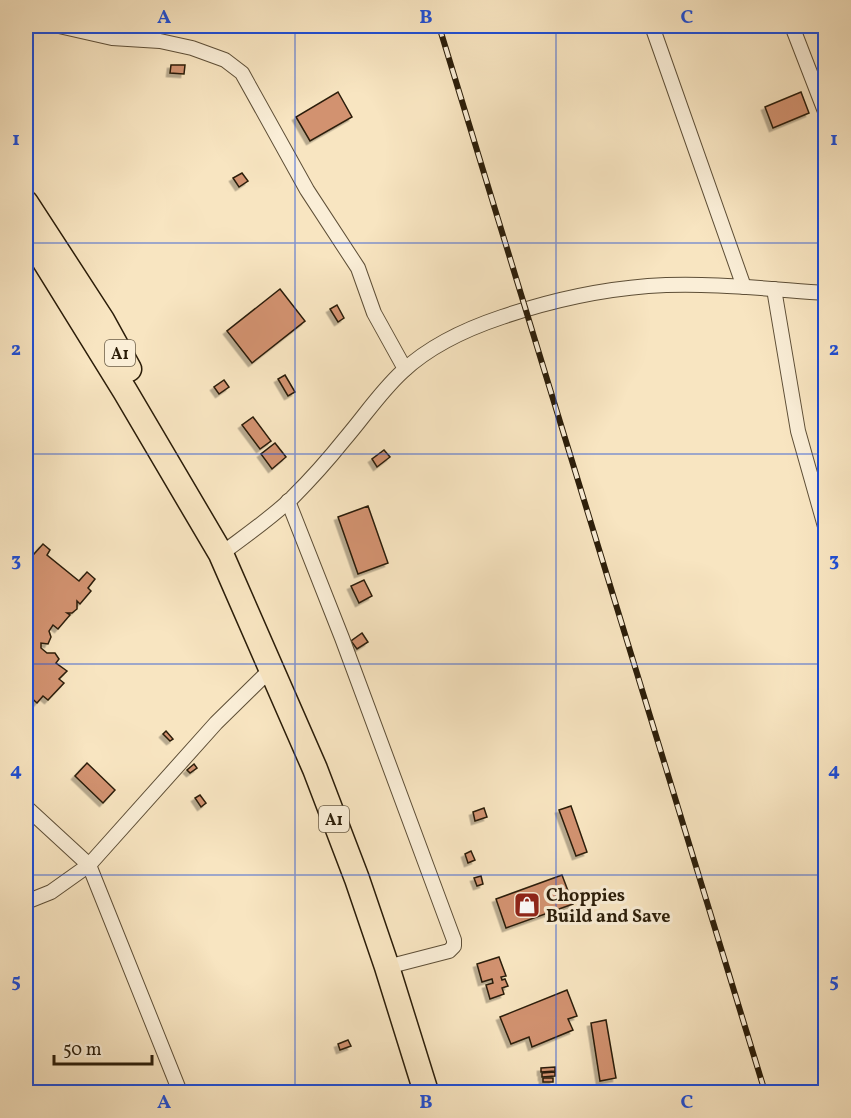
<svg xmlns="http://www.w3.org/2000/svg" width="851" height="1118" viewBox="0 0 851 1118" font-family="Vollkorn,serif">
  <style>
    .building { fill: #d29270; stroke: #2b1d09; stroke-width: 1.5; filter: url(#shadow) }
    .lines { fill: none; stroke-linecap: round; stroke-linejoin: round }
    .minor-casing { stroke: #5e4f37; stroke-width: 16 }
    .trunk-casing { stroke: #2b1d09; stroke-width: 27 }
    .minor { stroke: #faeed7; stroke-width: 14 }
    .trunk { stroke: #f8e5c1; stroke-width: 24 }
    .rail-casing { stroke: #2b1d09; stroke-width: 6 }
    .rail { stroke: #faeed7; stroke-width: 4; stroke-dasharray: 11; stroke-linecap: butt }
    .grid { fill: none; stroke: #1d4ed8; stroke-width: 1.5; stroke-opacity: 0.55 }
    .labels { text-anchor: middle; stroke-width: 6; stroke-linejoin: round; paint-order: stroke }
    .shield { fill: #faeed7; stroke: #695c47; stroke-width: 1.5 }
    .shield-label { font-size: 16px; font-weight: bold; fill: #2b1d09 }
    .poi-label { font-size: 18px; font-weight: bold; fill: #2b1d09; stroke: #faeed7; text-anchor: start }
    .neatline { fill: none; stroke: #1d4ed8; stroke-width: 2 }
    .grid-label { font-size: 20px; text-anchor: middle; font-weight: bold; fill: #1d4ed8 }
  </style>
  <defs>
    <filter id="shadow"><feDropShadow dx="-3.5" dy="3.5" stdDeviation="0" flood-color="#0004"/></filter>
  </defs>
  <rect width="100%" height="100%" fill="#f8e5c1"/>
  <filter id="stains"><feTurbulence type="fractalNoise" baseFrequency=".00333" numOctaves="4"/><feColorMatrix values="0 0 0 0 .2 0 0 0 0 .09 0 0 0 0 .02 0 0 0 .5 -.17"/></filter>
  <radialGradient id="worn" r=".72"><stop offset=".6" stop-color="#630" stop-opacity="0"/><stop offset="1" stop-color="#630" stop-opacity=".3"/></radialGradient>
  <g class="building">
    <path d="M171,65H185L184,74L170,73Z"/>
    <path d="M338,92L352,117L310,141L296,117Z"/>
    <path d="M801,92L809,113L773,128L765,107Z"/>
    <path d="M242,173L248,181L239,187L233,178Z"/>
    <path d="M280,289L305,321L252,363L227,331Z"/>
    <path d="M337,305L344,318L338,322L330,309Z"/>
    <path d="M285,375L295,392L288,396L278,379Z"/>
    <path d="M224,380L229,387L219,394L214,387Z"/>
    <path d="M253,417L271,441L260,449L242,425Z"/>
    <path d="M275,443L286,457L272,469L261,454Z"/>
    <path d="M384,450L390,457L377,467L372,459Z"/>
    <path d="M368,506L388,563L358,574L338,517Z"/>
    <path d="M43,544L50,550L47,555L79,581L87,572L95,579L88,588L91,591L80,604L77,601V609L72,613H67L70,615L58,629L53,625L49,631L51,637L48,644L41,643V648L47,653H55L59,659L56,663L67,671L59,679L64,683L48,700L43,696L37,703L26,693V558L31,552L34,554Z"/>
    <path d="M364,580L372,596L359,603L351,586Z"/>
    <path d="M362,633L368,642L357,649L351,641Z"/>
    <path d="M166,731L173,739L170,741L163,734Z"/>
    <path d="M87,763L115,790L103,803L75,776Z"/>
    <path d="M194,764L197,768L190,773L187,770Z"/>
    <path d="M200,795L206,803L201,807L195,798Z"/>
    <path d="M571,806L587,852L576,856L559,810Z"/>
    <path d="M484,808L487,817L475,821L473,812Z"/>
    <path d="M471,851L475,860L468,863L465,854Z"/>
    <path d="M562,875L573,904L506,928L496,899Z"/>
    <path d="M481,876L483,884L477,886L474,878Z"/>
    <path d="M499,957L506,976L501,977L502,980L505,979L508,986L502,988L504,994L490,999L486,985L493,983L492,979L482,982L477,964Z"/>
    <path d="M567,990L577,1016L568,1019L573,1030L532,1047L529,1037L511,1044L500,1017Z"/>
    <path d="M606,1020L616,1078L600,1081L591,1023Z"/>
    <path d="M348,1040L351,1046L340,1050L338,1044Z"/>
    <path d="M555,1067V1071L541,1072V1068Z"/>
    <path d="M555,1072V1076L542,1077V1073Z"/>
    <rect x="543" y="1078" width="10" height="4"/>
  </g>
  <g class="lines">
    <defs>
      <g id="minor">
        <path d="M59,26L112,38L160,41L192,48L225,60L242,73L307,190L358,268L374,313L405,369"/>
        <path d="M652,26L744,287"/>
        <path d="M792,26L826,114"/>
        <path d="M774,289L798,431L826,530"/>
        <path d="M288,501L342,638L454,940V946L449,951L387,967"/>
        <path d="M221,554C245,536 270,519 292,498C310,480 328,460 344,440C364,417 380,392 403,371C431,345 466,329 502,317C549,301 598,290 648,286C707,282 767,289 826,293"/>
        <path d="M26,807L89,865L180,1092"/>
        <path d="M26,902L51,892L89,865L216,723L271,669"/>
      </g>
      <g id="trunk">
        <path d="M26,203L102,320L129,369"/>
        <path d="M26,231L125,391L221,554L315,769L357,879L387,967L426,1092"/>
      </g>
    </defs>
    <use href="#minor" class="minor-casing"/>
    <use href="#trunk" class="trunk-casing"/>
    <use href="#minor" class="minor"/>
    <use href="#trunk" class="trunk"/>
    <defs>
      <path id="rail" d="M439,26L765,1092"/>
    </defs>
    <use href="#rail" class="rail-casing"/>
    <use href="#rail" class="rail"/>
  </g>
  <path class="grid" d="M295,26V1092M556,26V1092M26,243H826M26,454H826M26,664H826M26,875H826"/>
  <defs>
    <symbol id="shop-square" viewBox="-11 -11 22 22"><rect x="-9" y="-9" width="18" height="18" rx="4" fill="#8f2418" stroke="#faeed7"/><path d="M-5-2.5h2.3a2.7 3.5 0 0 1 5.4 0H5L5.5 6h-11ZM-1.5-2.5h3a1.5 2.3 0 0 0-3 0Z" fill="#fff"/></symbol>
  </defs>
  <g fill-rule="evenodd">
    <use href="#shop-square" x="512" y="890" width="30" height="30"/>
  </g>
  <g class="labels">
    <g class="shield">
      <rect x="105" y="340" width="30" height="26" rx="4.5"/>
      <rect x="319" y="806" width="30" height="26" rx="4.5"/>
    </g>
    <g class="shield-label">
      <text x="120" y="359">A1</text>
      <text x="334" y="825">A1</text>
    </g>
    <g class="poi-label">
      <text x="546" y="901">Choppies<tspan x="546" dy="21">Build and Save</tspan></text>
    </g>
  </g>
  <rect width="851" height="1118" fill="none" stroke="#f8e5c1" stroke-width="66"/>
  <path d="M54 1055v9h98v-9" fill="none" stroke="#2b1d09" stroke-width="3"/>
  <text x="63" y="1055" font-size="18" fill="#2b1d09" stroke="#faeed7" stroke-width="4.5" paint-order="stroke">50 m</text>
  <rect x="33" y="33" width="785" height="1052" class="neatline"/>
  <g class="grid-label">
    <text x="164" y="23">A</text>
    <text x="426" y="23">B</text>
    <text x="687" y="23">C</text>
    <text x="16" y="145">1</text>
    <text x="834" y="145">1</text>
    <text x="16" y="355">2</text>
    <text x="834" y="355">2</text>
    <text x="16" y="566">3</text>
    <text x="834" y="566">3</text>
    <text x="16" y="776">4</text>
    <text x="834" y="776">4</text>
    <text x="16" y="987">5</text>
    <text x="834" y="987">5</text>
    <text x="164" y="1108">A</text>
    <text x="426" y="1108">B</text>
    <text x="687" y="1108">C</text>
  </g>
  <rect width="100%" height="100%" filter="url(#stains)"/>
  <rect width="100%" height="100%" fill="url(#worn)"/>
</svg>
